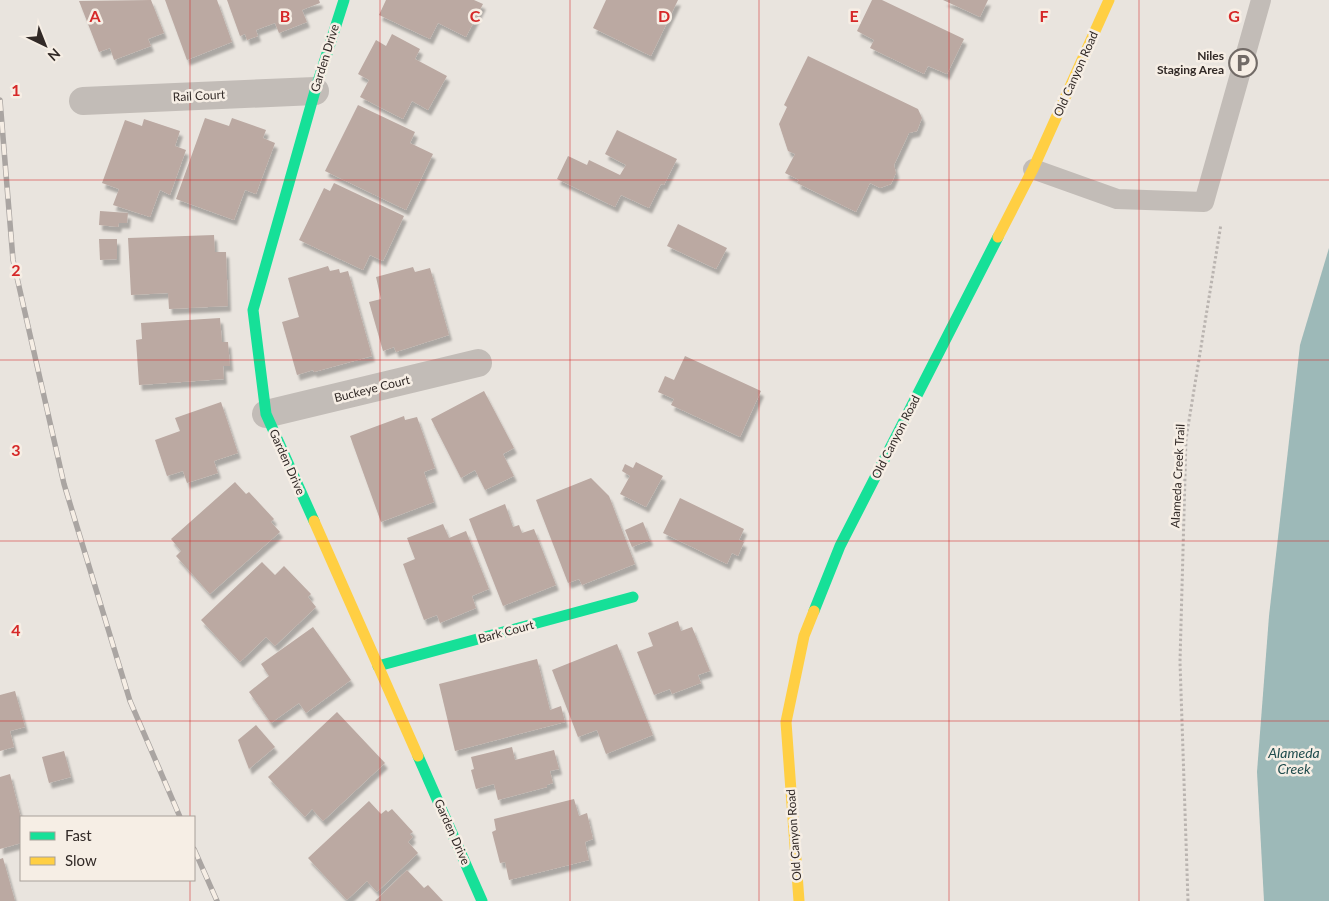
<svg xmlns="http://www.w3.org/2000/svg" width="1329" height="901" viewBox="0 0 1329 901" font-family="Lato,sans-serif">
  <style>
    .water { fill: #9db9b8 }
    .building { fill: #bba9a2; filter: url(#shadow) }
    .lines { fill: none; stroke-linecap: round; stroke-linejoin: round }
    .path { stroke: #bab4b0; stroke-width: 3; stroke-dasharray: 2.5 2.5; stroke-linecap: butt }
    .lane { stroke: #c2bcb7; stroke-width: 20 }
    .street { stroke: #c2bcb7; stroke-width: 28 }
    .fast { stroke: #16e098; stroke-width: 11 }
    .slow { stroke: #ffcf43; stroke-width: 11 }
    .rail-casing { stroke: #aaa5a2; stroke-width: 5.5 }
    .rail { stroke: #f6eee5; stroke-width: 4; stroke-dasharray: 11; stroke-linecap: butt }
    .grid { fill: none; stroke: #d62828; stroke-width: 1; stroke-opacity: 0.55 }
    .labels { text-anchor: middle; stroke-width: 5; stroke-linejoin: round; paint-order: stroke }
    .poi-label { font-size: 12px; font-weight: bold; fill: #322a27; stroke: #f6eee5; text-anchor: end }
    .street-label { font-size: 12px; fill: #322a27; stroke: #f6eee5 }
    .water-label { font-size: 14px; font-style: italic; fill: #214d4e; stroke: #f6eee5 }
    .grid-label { font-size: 16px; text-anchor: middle; font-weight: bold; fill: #d62828; stroke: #f6eee5; stroke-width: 5; stroke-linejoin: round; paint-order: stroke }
  </style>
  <defs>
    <filter id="shadow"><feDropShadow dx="3" dy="5.5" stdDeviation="1" flood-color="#0004"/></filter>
  </defs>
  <rect width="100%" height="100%" fill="#e9e4de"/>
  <path class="water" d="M1329,248V901H1264L1257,772L1269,616L1300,345Z"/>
  <g class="building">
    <path d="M151,0L164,33L148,39L151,46L114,60L110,48L99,52L79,1Z"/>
    <path d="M165,0H217L232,42L187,60Z"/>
    <path d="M227,0H319L320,3L302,10L307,22L279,33L275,23L256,30L258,36L247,40L245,34L240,36Z"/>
    <path d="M386,0H474L483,4L466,37L438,23L430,39L379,15Z"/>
    <path d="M606,0H678L651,56L593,28Z"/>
    <path d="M872,0H882L964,39L947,74L928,66L924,74L870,48L874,40L857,31Z"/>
    <path d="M943,0H988L980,17Z"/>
    <path d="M392,34L420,49L415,59L447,76L428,110L412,101L403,119L360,97L369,80L358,74L376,40L386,46Z"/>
    <path d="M808,56L918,109L922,118L917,131L909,133L894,165L896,173L891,184L880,188L870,183L856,212L797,183L799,180L785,173L795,154L788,151L779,124L787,107L784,105Z"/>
    <path d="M358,105L415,132L410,143L433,154L406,210L325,171Z"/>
    <path d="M205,118L229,126L232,118L266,130L263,138L275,143L256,194L245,190L234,220L176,199Z"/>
    <path d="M144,119L180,131L175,146L186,150L170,195L160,190L150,217L113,205L119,189L102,183L125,120L142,126Z"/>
    <path d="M617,130L677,159L664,185L661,184L649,208L621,195L615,207L557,179L568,156L587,165L589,160L620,175L626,165L605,154Z"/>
    <path d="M334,183L404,216L383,261L370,255L363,270L299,240L324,188L330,191Z"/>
    <path d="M100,211L128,213L127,223H119L118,227L99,225Z"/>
    <path d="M678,224L727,248L716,269L667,246Z"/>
    <path d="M214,235L215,252H226L228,306L169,309L168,293L131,295L128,238Z"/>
    <path d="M99,239H117V259L100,260Z"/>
    <path d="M328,266L330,271L339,269L340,273L348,271L372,356L314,372L313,370L297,375L282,322L299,317L288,278Z"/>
    <path d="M413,267L415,272L430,268L449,335L396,352L394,347L383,351L369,302L381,299L376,277Z"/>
    <path d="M220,318L222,342H228L230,366H223L224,379L139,385L136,340L142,339L141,323Z"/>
    <path d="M685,356L761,391L740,437L671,405L674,399L658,392L665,376L674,380Z"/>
    <path d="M484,391L514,448L503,454L514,476L485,490L475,470L461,478L431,419Z"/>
    <path d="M221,402L238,453L214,461L218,473L187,483L183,471L167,476L155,440L180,431L175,418Z"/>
    <path d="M404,416L405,420L417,417L435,468L424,472L434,502L381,522L350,436Z"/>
    <path d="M636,462L663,476L646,507L620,494L630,476L622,471L625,464L633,468Z"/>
    <path d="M591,478L609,496L635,564L582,585L579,579L568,583L536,500Z"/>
    <path d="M235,482L246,494L249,492L274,519L271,522L280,532L210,594L176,556L181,551L171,539Z"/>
    <path d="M680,498L744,529L739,540L744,542L738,556L732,553L727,564L663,533Z"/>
    <path d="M505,504L513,527L519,525L522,533L534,529L556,585L503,606L469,519Z"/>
    <path d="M643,522L650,540L632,547L625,530Z"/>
    <path d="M443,524L449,538L466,531L489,589L472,596L476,608L440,623L437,615L424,620L403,564L415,559L407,538Z"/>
    <path d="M262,562L275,575L284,566L311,594L308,597L316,607L275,646L266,637L240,662L201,620Z"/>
    <path d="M678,621L681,631L692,627L710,671L698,675L701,683L672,694L670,689L654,695L637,652L653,646L648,633Z"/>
    <path d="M313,627L351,680L306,713L299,703L271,723L249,692L269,676L261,664Z"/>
    <path d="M617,644L653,735L606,754L597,730L578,737L552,670Z"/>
    <path d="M537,659L550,710L561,706L565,722L455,751L439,684Z"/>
    <path d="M15,691L25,727L10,731L14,747L0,751V695Z"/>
    <path d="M337,712L385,763L323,821L312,809L305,817L268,777Z"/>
    <path d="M256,725L275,747L249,769L238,740Z"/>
    <path d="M512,747L515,760L554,750L559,769L550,771L553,783L547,785V787L498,800L494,784L476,789L471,770L474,769L471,757Z"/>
    <path d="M64,751L71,777L49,783L42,757Z"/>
    <path d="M10,774L21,818V843L0,849V777Z"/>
    <path d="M574,799L579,816L587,813L593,839L585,842L589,860L509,880L505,862L500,863L492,832L496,830L494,819Z"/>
    <path d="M369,801L381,814L386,810L388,812L392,809L413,832L410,834L413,837L408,842L418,853L377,892L367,881L347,900L308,858Z"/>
    <path d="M3,858L15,901H0V859Z"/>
    <path d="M407,870L424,888L428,885L443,901H375Z"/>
  </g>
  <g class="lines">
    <path class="path" d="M1188,901L1180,662L1186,439L1221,224"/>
    <path class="lane" d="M1033,169L1117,199L1204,202L1261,0"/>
    <g class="street">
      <path d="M83,101L315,91"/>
      <path d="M266,414L478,363"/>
    </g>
    <g class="fast">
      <path d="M314,521L266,414L253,310L315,91L344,0"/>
      <path d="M814,611L840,546L998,237"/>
      <path d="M378,666L633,597"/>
      <path d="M418,756L482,901"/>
    </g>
    <g class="slow">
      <path d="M998,237L1033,169L1109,0"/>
      <path d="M314,521L418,756"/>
      <path d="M799,901L786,722L804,636L814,611"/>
    </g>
    <defs>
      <g id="rail">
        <path d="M0,100L13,260L64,484L130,701L180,817"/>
        <path d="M194,849L217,901"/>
      </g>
    </defs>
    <use href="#rail" class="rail-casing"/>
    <use href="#rail" class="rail"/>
  </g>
  <path class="grid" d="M190,0V817M380,0V901M570,0V901M759,0V901M949,0V901M1139,0V901M0,180H1329M0,360H1329M0,541H1329M0,721H1329M190,880V901"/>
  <defs>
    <symbol id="parking-ring" viewBox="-11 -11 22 22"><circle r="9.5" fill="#f6eee5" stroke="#726b67" stroke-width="1.5"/><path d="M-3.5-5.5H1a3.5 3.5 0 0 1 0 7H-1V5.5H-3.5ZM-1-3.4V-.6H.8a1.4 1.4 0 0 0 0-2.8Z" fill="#726b67"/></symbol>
  </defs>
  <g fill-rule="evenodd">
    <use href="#parking-ring" x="1227" y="47" width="32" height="32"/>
  </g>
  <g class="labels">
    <g class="poi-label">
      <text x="1224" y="60">Niles<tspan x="1224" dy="14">Staging Area</tspan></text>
    </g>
    <g class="street-label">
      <text transform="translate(325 58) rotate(-73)" y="4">Garden Drive</text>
      <text transform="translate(1076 74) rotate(-66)" y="4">Old Canyon Road</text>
      <text transform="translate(199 96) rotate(-3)" y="4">Rail Court</text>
      <text transform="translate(372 389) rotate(-14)" y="4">Buckeye Court</text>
      <text transform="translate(896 437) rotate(-63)" y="4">Old Canyon Road</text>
      <text transform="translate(287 462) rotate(66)" y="4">Garden Drive</text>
      <text transform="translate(1178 476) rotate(-87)" y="4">Alameda Creek Trail</text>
      <text transform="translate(506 632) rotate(-15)" y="4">Bark Court</text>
      <text transform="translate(452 832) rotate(66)" y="4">Garden Drive</text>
      <text transform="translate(794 835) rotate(-94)" y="4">Old Canyon Road</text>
    </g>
    <g class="water-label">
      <text x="1294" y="758">Alameda<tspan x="1294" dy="16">Creek</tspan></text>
    </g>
  </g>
  <g class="grid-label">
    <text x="95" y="22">A</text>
    <text x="285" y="22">B</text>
    <text x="475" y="22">C</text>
    <text x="664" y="22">D</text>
    <text x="854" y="22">E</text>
    <text x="1044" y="22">F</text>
    <text x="1234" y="22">G</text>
    <text x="16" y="96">1</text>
    <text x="16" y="276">2</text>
    <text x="16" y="456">3</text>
    <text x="16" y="636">4</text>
  </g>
  <rect x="20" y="816" width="175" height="65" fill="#f6eee5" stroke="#a8a099"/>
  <rect x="30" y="832" width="25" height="8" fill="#16e098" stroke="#a8a099"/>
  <text x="65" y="841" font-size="15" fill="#322a27">Fast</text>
  <rect x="30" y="857" width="25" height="8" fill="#ffcf43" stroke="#a8a099"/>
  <text x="65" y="866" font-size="15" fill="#322a27">Slow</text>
  <g transform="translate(45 45) rotate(137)" stroke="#f6eee5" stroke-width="4" paint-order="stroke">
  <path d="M0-4L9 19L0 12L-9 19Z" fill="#322a27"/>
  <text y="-8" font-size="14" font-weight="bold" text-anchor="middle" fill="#322a27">N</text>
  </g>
</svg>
